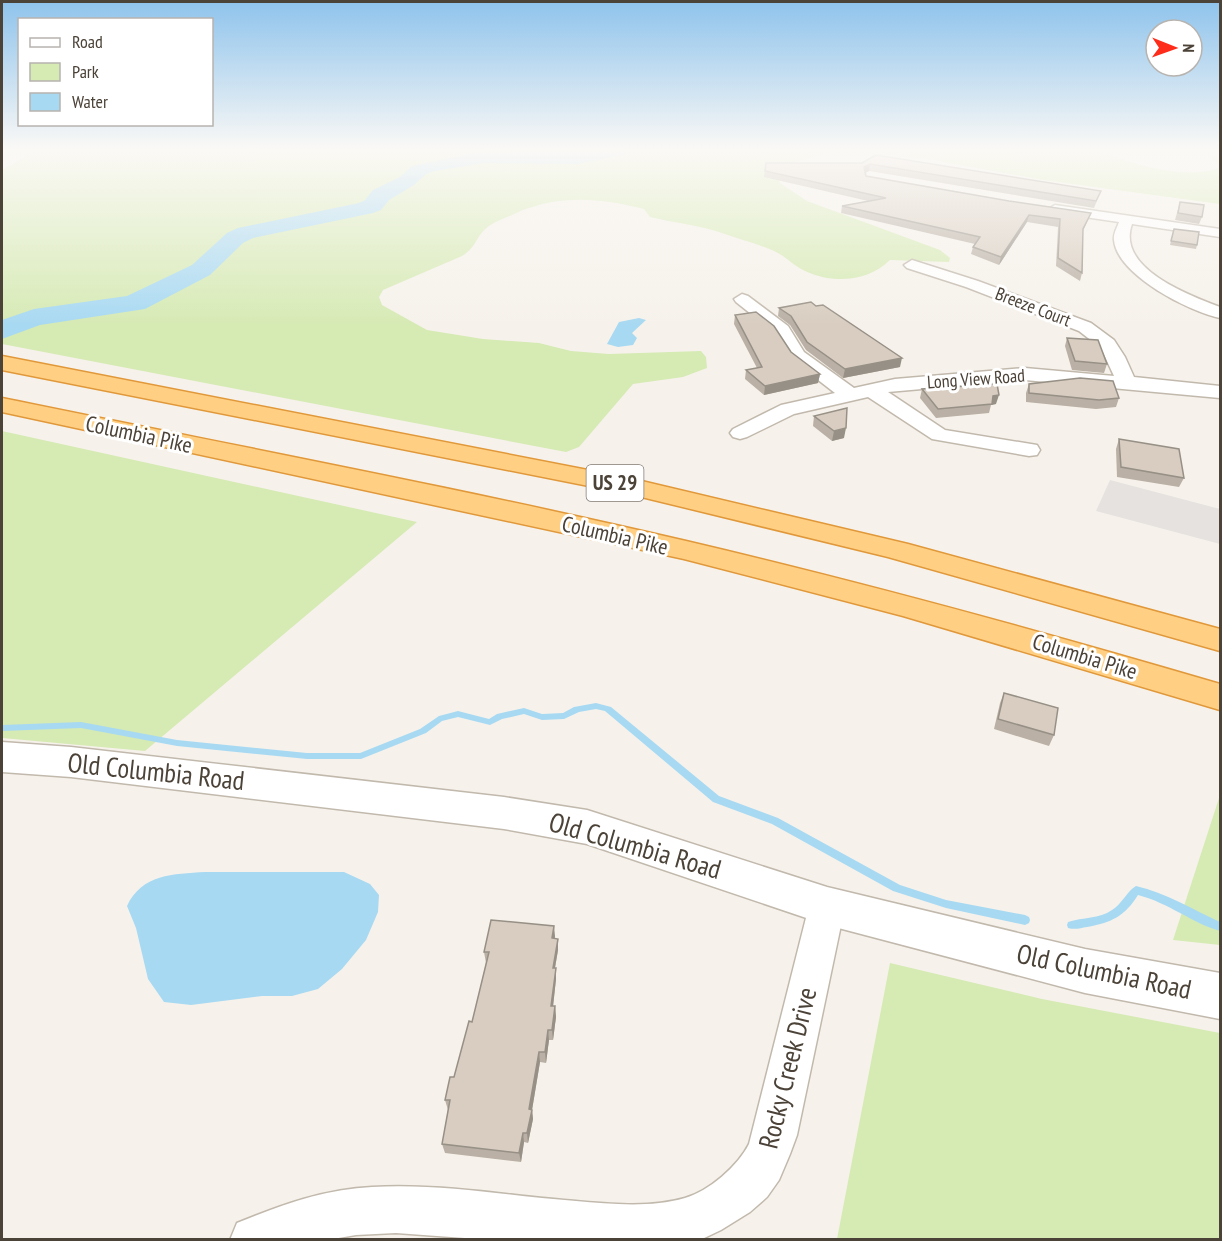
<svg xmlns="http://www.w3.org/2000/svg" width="1222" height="1241" viewBox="0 0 1222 1241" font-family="'PT Sans Narrow',sans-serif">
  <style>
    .green { fill: #d6eab4 }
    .parking { fill: #e5e2df }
    .water { fill: #a8d9f2 }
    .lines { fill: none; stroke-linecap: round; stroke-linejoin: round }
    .stream { fill: #a8d9f2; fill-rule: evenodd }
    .river { fill: #a8d9f2; fill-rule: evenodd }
    .minor-casing { stroke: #c2b9ad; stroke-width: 3 }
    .tertiary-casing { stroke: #c2b9ad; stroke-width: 3 }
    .trunk-casing { stroke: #e1983a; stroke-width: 3 }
    .minor { fill: #fff; fill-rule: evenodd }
    .tertiary { fill: #fff; fill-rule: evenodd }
    .trunk { fill: #ffd084; fill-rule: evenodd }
    .wall { fill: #bab0a5 }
    .shaded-wall { fill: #979086 }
    .building { fill: #d8cdc0; stroke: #979086; stroke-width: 1.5 }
    .labels { text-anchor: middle; stroke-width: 6; stroke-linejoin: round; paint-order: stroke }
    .far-street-label { font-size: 18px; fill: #4b4238; stroke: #fff }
    .shield { fill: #fff; stroke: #817b74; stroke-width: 1.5 }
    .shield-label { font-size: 21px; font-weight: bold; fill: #4b4238 }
    .street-label { font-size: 22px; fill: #4b4238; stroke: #fff }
    .near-street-label { font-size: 27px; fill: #4b4238; stroke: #fff }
  </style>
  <rect width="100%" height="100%" fill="#f6f2eb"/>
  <g class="green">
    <path d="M35,151H833L789,164L777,174L780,183L807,201L940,250L950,258L949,262L890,260C868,282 832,284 805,271C794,266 785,256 774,251C758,244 739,239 722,233C699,225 674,223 650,217L644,209C599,198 558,194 514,214C506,218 496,221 489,226C475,236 478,246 462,256L383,290L379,297L382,305L427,330L483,339L539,343L571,351L609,354L701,351L706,357L707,368L683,377L633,384L579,447L566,452L2,344V170Z"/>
    <path d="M850,151H1102C1129,165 1190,180 1218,168L1217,163L1209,157L1220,156V204L1043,180L927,159Z"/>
    <path d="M2,431L417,522L145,751L2,738Z"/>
    <path d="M1220,795V945L1173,940Z"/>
    <path d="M890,963L1042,999L1220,1033V1239H837Z"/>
  </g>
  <path class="parking" d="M1110,480L1220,509V544L1096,511Z"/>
  <g class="water">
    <path d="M639,318L646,320L632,333L637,338L633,345L618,347L607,344L619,322Z"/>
    <path d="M205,872H344L370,884L379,895L378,912L366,940L342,969L318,989L292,996H262L191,1005L164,1002L148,979L136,928L127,906C142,874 173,874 205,872Z"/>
  </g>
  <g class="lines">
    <g class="stream">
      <path d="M488,151L495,156V158H493L484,151Z"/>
      <path d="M2,327L5,328V330H2Z"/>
      <path d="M596,703L611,707L719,796L778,818L900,885L946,900L1025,915L1029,917L1030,920L1029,923L1025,925L946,908L893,891L772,824L713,802L605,711L596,709L579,712L564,719L542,720L524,714L502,719L490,725L458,717L442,721L426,733L361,759H307L177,746L81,728L2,731V725L81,722L177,740L307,753H360L420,729L439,716L458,711L489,719L497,714L524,708L542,714L563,713L574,707Z"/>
      <path d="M1136,886C1166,893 1192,909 1220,922V931C1192,923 1169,903 1138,895C1125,916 1111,923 1087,927C1081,928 1075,930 1068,928L1067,925L1068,922C1083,917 1099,919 1112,910C1122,904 1127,891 1136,886Z"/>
    </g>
    <path class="river" d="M483,151H626L624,155L578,164L484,163L435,171L426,174L414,185L389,200L381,210L373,213L253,238L243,243L210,275L145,309L40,325L2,339V320L34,309L127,296L192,265L227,233L238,228L359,203L365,200L373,190L400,177L412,166Z"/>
    <defs>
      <g id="minor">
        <path d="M1055,205L1220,229V237L1132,224C1116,268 1188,295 1220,307V318C1190,312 1117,275 1114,240C1113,234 1117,228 1119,222L1050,212L1048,209Z"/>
        <path d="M912,260L978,281L1091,323L1114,340L1125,357L1134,377L1220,386V398L1025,380L888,392L945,430L1037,445L1040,450L1037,455L1029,456L932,439L868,397L794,414L747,437L740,439L733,437L730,433L733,429L781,405L835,393L791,359L775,333L736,302L734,299L742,294L748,296L788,326L804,352L854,388L895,379L1025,368L1114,376L1101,348L1079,331L966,287L907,268L904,265Z"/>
        <path d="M827,890L840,895L845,906L797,1135L790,1154L779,1180L767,1197L750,1212L721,1230L700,1240H492L396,1233L356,1235L327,1240H230L237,1223C281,1205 325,1189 372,1187C441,1183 508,1196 576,1201C611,1204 650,1208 685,1198C709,1191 738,1166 749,1144L809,906L814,895Z"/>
      </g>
      <path id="tertiary" d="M2,742L71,747L504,797L587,810L827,887L1085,949L1220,973V1019L1085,993L827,925L587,844L504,829L71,777L2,772Z"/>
      <g id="trunk">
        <path d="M2,356L629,478L908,544L1220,629V651L888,557L629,494L2,370Z"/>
        <path d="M2,398C230,445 459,488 686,541C865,583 1043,632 1220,684V710L903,616L684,559L2,412Z"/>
      </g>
    </defs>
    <use href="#minor" class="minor-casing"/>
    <use href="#tertiary" class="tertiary-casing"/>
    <use href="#trunk" class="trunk-casing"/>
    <use href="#minor" class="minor"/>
    <use href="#tertiary" class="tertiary"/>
    <use href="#trunk" class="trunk"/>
  </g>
  <g class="wall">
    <path d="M766,163H862L1101,191L1094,208L869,171L865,173L866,176L1009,201L1091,213L1083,231L1082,273L1080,281L1056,266L1058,227L1027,222L999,265L971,254L973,247L975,244L841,213L842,206L868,201L764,177Z"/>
    <path d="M1180,202L1202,217L1199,224L1175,220Z"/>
    <path d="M1174,229L1197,245L1196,249L1170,245Z"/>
    <path d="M779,308L900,367L843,378L806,350L790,325L778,316Z"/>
    <path d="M735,315L791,352L820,374L818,383L764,395L745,379L746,370L757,368L734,324Z"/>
    <path d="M1067,338L1107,364L1104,373L1072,370L1065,346Z"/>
    <path d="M1029,384L1119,398L1116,407L1096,409L1026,402V393Z"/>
    <path d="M922,389L996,404L991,405L989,413L936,418L920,398Z"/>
    <path d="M814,416L844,438L832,441L813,426Z"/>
    <path d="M1119,439L1184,478L1179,487L1117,477L1116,449Z"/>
    <path d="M1004,693L1054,735L1049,746L994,729L1000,703Z"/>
    <path d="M555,936V939H558V950L555,968L556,979L553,1006H555L556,1017L553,1040H549L546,1063L540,1062L532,1110L533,1119L528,1143L524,1142L521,1162L445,1153L442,1144L448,1110L445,1100L454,1077L472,1022L486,963L484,952Z"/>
  </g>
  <g class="shaded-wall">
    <path d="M870,164L869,171L863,174L864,167Z"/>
    <path d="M1029,215L1027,222L999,265L1001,257Z"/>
    <path d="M902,358L900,367L843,378L845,369Z"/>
    <path d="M820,374L818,383L764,395L765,386Z"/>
    <path d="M999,395L996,404L991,405L993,396Z"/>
    <path d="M846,428L844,438L832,441L834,431Z"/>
    <path d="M554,926L555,936L553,949L552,938Z"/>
    <path d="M558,939V950L553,979V968Z"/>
    <path d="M556,968V979L552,1016L551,1006Z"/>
    <path d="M555,1006L556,1017L553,1040L552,1030Z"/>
    <path d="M548,1030L549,1040L546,1063L545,1052Z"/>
    <path d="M539,1052L540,1062L532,1110L533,1119L528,1143L527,1133L529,1109Z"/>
    <path d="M523,1133L524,1142L521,1162L519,1153Z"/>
  </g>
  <g class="building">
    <path d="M876,155L1101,191L1096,201L870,164L864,167L866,176L1009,201L1091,213L1083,229L1082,273L1058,258L1060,219L1029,215L1001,257L973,247L980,237L842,206L886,198L765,171L766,163H862Z"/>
    <path d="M1180,202L1204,205L1202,217L1178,213Z"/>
    <path d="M1174,229L1199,232L1197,245L1171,241Z"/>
    <path d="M811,302L816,306L823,305L902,358L845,369L807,342L791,316L779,308Z"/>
    <path d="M756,312L774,326L791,352L820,374L765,386L746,370L762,367L735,315Z"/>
    <path d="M1067,338L1098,340L1107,364L1075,361Z"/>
    <path d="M1080,378L1113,381L1119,398L1099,400L1029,393V384Z"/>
    <path d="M997,384L999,395L993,396L992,404L938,409L922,389Z"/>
    <path d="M847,408L846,428L834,431L814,416Z"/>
    <path d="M1119,439L1179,449L1184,478L1121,467Z"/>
    <path d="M1004,693L1058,708L1054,735L998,719Z"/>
    <path d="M491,920L554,926L552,938L558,939L553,968H556L551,1006H555L552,1030H548L545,1052H539L529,1109L532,1110L527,1133H523L519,1153L442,1144L450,1100H445L450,1077H454L469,1021L472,1022L489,952H484Z"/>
  </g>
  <linearGradient id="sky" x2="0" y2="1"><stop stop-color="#8ec3ec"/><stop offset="0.46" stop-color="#fbf9f6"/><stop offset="1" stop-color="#fbf9f6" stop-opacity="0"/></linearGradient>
  <rect width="1222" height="325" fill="url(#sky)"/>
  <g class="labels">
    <g class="far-street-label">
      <text transform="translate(1033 307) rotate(21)" y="6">Breeze Court</text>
      <text transform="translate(976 379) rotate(-4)" y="6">Long View Road</text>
    </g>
    <rect class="shield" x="586.5" y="465" width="57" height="36" rx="4.5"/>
    <g class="shield-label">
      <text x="615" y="490">US 29</text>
    </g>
    <g class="street-label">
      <text transform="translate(139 434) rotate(12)" y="8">Columbia Pike</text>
      <text transform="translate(615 535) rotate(13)" y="8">Columbia Pike</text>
      <text transform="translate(1085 656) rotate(17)" y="8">Columbia Pike</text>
    </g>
    <g class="near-street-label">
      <text transform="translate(156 772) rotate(6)" y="9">Old Columbia Road</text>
      <text transform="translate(635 846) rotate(16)" y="9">Old Columbia Road</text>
      <text transform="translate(1104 972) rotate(12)" y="9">Old Columbia Road</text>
      <text transform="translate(788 1068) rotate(-76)" y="9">Rocky Creek Drive</text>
    </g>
  </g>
  <rect width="1222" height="1241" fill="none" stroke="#4b4238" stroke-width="6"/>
  <rect x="18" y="18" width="195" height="108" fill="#ffffff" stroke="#b7b3af" stroke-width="1.5"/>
  <rect x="30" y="38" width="30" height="9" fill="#ffffff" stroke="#b7b3af" stroke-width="1.5"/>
  <text x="72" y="48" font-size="18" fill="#4b4238">Road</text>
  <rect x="30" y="63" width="30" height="18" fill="#d6eab4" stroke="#b7b3af" stroke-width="1.5"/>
  <text x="72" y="78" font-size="18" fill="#4b4238">Park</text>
  <rect x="30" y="93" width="30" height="18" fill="#a8d9f2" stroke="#b7b3af" stroke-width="1.5"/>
  <text x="72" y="108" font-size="18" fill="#4b4238">Water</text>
  <g transform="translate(1174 48) rotate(91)"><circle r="28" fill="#ffffff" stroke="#b7b3af" stroke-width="1.5"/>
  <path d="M0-4.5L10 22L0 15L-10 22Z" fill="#fe2c1a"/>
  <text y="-9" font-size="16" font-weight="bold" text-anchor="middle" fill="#4b4238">N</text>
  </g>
</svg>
